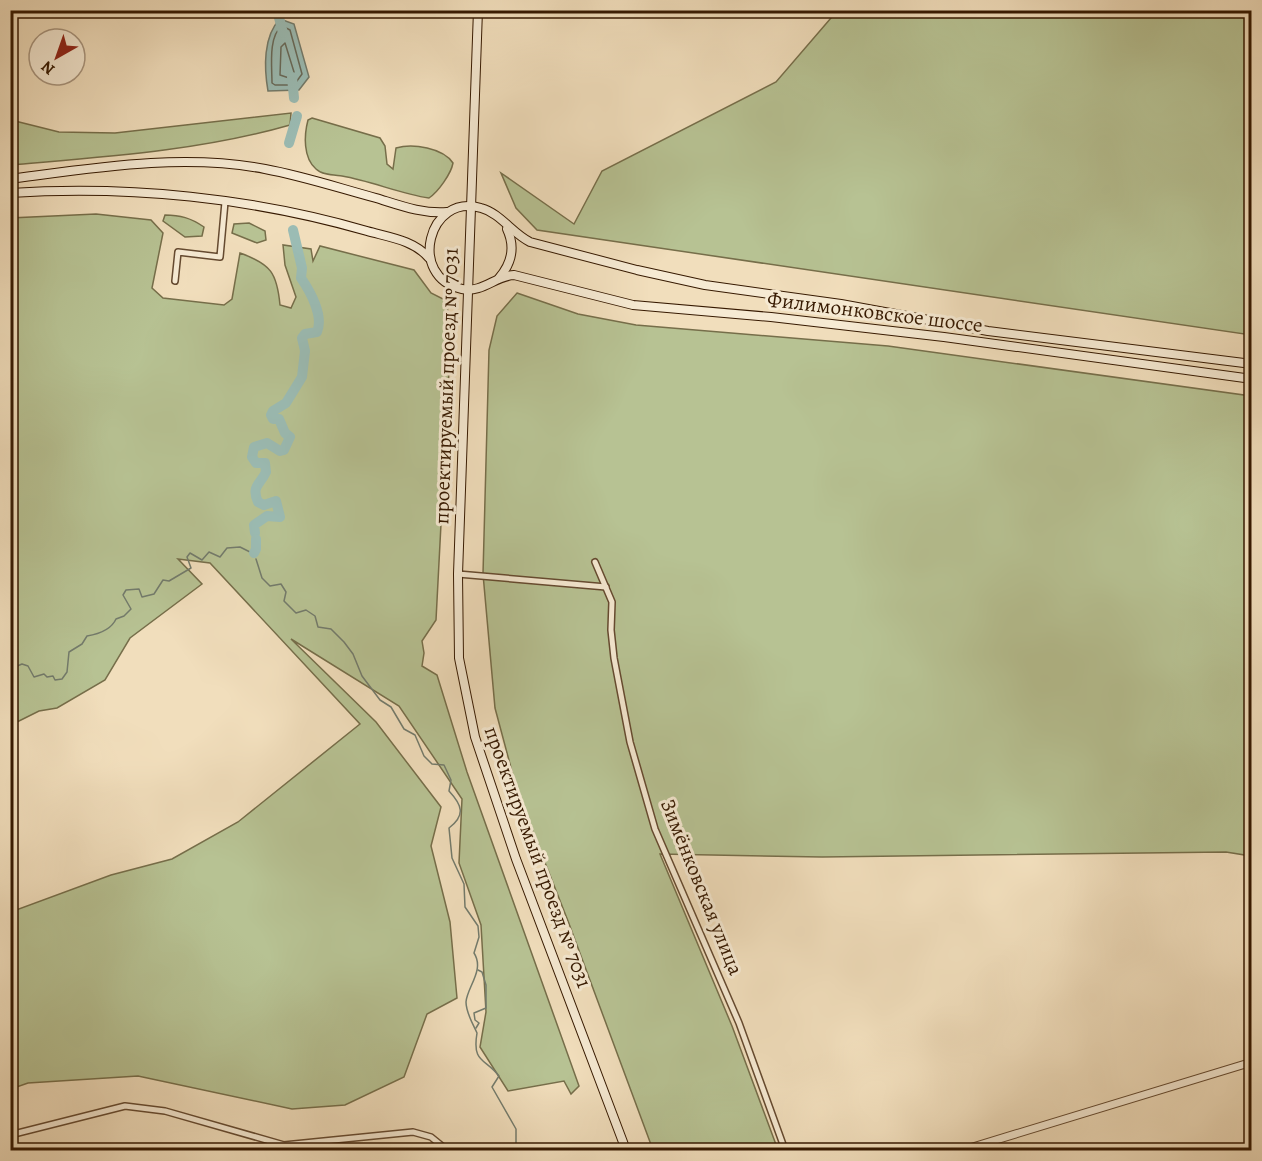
<svg xmlns="http://www.w3.org/2000/svg" width="1262" height="1161" viewBox="0 0 1262 1161" font-family="Alegreya,serif">
  <style>
    .green { fill: #b7c293; stroke: #766e4a; stroke-width: 1.5 }
    .water { fill: #9bbcb4; stroke: #737b6c; stroke-width: 1.5 }
    .lines { fill: none; stroke-linecap: round; stroke-linejoin: round }
    .shore { stroke: #686a5a; stroke-width: 1.5 }
    .stream { stroke: #737b6c; stroke-width: 1.5 }
    .river { stroke: #9bbcb4; stroke-width: 10 }
    .minor-casing { stroke: #654a30; stroke-width: 8 }
    .tertiary-casing { stroke: #654a30; stroke-width: 9 }
    .secondary-casing { stroke: #361901; stroke-width: 10 }
    .minor { stroke: #f6ead3; stroke-width: 5 }
    .tertiary { stroke: #f6ead3; stroke-width: 7 }
    .secondary { stroke: #f6ead3; stroke-width: 8 }
    .labels { text-anchor: middle; stroke-width: 6; stroke-linejoin: round; paint-order: stroke }
    .street-label { font-size: 21px; fill: #361901; stroke: #f6ead3 }
  </style>
  <rect width="100%" height="100%" fill="#f1debc"/>
  <filter id="stains"><feTurbulence type="fractalNoise" baseFrequency=".00333" numOctaves="4"/><feColorMatrix values="0 0 0 0 .2 0 0 0 0 .09 0 0 0 0 .02 0 0 0 .5 -.17"/></filter>
  <radialGradient id="worn" r=".72"><stop offset=".6" stop-color="#630" stop-opacity="0"/><stop offset="1" stop-color="#630" stop-opacity=".3"/></radialGradient>
  <g class="green">
    <path d="M837,11H1251V335L537,230L516,208L501,173L574,224L602,171L776,82Z"/>
    <path d="M291,113L290,125C200,151 103,157 11,165V120L59,132L115,133Z"/>
    <path d="M312,118L380,138L385,146L387,164L393,169L396,148C413,143 443,148 453,163C451,174 438,192 429,198C400,194 372,181 342,176C334,175 322,175 316,169C303,158 304,135 308,120Z"/>
    <path d="M96,214L151,220L163,233L152,288L163,298L224,305L232,299L240,253C271,264 277,273 280,305L291,308L296,297L285,265L283,245L311,249L313,261L320,246L414,270L431,293L447,301L450,351L436,620L422,641L424,653L422,666L437,675L467,772L579,1086L571,1094L564,1081L508,1091L480,1047L486,1012L481,925L459,863L462,799L399,706L291,639L376,722L441,807L431,846L450,922L457,998L427,1014L404,1077L345,1105L292,1109L138,1076L28,1083L11,1089L10,922L14,920L16,910L111,875L172,859L238,822L360,724L210,563L178,559L202,584L130,638L105,680L57,708L39,711L11,725L10,218Z"/>
    <path d="M165,215C180,215 191,218 204,227L202,236L185,237L163,221Z"/>
    <path d="M249,223L265,231L266,240L257,243L232,233L234,224Z"/>
    <path d="M517,293L578,314L636,325L888,346L1251,396V856L1226,852L822,857L660,854L732,1026L778,1150H653L568,921L518,794L495,708L483,574L489,350L497,316Z"/>
  </g>
  <path class="water" d="M280,19L294,24L309,77L299,90L268,91C264,68 263,36 280,19Z"/>
  <g class="lines">
    <g class="shore">
      <path d="M282,26L290,30L302,74L294,85H275L272,83C272,67 268,36 282,26Z"/>
      <path d="M285,43L294,72L289,78L280,75L281,47Z"/>
    </g>
    <g class="stream">
      <path d="M256,559L262,578L270,586L281,584L286,592L284,601L296,613L306,610L315,616L318,627L331,629L344,642L353,654L362,676L380,700L391,707L404,729L415,735L424,756L432,764L444,765L451,780L449,791C462,805 466,815 449,828L452,858L464,884L465,907L478,926L479,937L474,953C485,970 467,987 466,1002C466,1013 473,1024 477,1033C472,1063 485,1058 499,1076L492,1087L516,1129V1143"/>
      <path d="M10,675L15,667L22,664L28,666L34,677L44,674L47,677L53,676L55,680L62,679L67,672L69,652L82,644L87,636C99,634 111,630 116,619L124,616L131,609L123,595L126,590L139,589L142,597L154,594L163,580L169,581L191,568L187,557L190,553L202,560L209,552L220,557L227,548L240,547L254,554"/>
      <path d="M476,1028L479,1023L475,1020L474,1013L486,1008V985L482,972L478,970"/>
    </g>
    <g class="river">
      <path d="M277,10L283,33"/>
      <path d="M292,77L294,98"/>
      <path d="M289,143L297,116"/>
      <path d="M255,533L254,525L267,516L280,517L276,501L264,505L258,502C251,486 260,485 266,472L265,463H256L252,457L254,447L267,443L280,451L284,450L290,437L285,433L279,419H273L271,415L273,411L286,403L302,377L305,351L302,338L305,334L317,332C324,316 310,291 301,278L302,268L293,230"/>
      <path d="M254,553L256,549V539"/>
    </g>
    <defs>
      <g id="minor">
        <path d="M175,281L178,252L220,257L225,202"/>
        <path d="M595,562L612,602L611,630L614,658L630,742L655,829L739,1023L785,1150"/>
        <path d="M458,574L606,587"/>
        <path d="M10,774V856"/>
        <path d="M10,1135L125,1106L165,1111L284,1145L413,1132L431,1137L447,1150"/>
      </g>
      <path id="tertiary" d="M963,1150L1252,1062"/>
      <g id="secondary">
        <path d="M478,10L458,574L459,658L475,737L516,859L626,1150"/>
        <path d="M10,179C94,168 182,153 265,169C303,176 339,188 376,198C399,205 422,214 447,212"/>
        <path d="M10,193C129,185 253,198 367,231C388,237 414,240 429,258"/>
        <path d="M499,278C512,263 515,246 507,229"/>
        <path d="M1252,364L988,331L841,304L705,285L637,270L530,242C512,233 500,213 481,208C428,192 407,278 462,289C483,293 495,276 514,275L633,305L771,317L944,337L1252,379"/>
      </g>
    </defs>
    <use href="#minor" class="minor-casing"/>
    <use href="#tertiary" class="tertiary-casing"/>
    <use href="#secondary" class="secondary-casing"/>
    <use href="#minor" class="minor"/>
    <use href="#tertiary" class="tertiary"/>
    <use href="#secondary" class="secondary"/>
  </g>
  <g class="labels">
    <g class="street-label">
      <text transform="translate(875 312) rotate(7)" y="7">Филимонковское шоссе</text>
      <text transform="translate(446 386) rotate(-88)" y="7">проектируемый проезд № 7031</text>
      <text transform="translate(538 857) rotate(70)" y="7">проектируемый проезд № 7031</text>
      <text transform="translate(702 887) rotate(68)" y="7">Зимёнковская улица</text>
    </g>
  </g>
  <rect width="1262" height="1161" fill="none" stroke="#f1debc" stroke-width="36"/>
  <rect x="12" y="12" width="1238" height="1137" fill="none" stroke="#361901" stroke-width="3"/>
  <rect x="18" y="18" width="1226" height="1125" fill="none" stroke="#361901" stroke-width="1.5"/>
  <g transform="translate(57 57) rotate(220)"><circle r="28" fill="#f6ead3" stroke="#a9967f" stroke-width="1.5"/>
  <path d="M0-4.5L10 22L0 15L-10 22Z" fill="#8f2418"/>
  <text y="-9" font-size="16" font-weight="bold" text-anchor="middle" fill="#361901">N</text>
  </g>
  <rect width="100%" height="100%" filter="url(#stains)"/>
  <rect width="100%" height="100%" fill="url(#worn)"/>
</svg>
